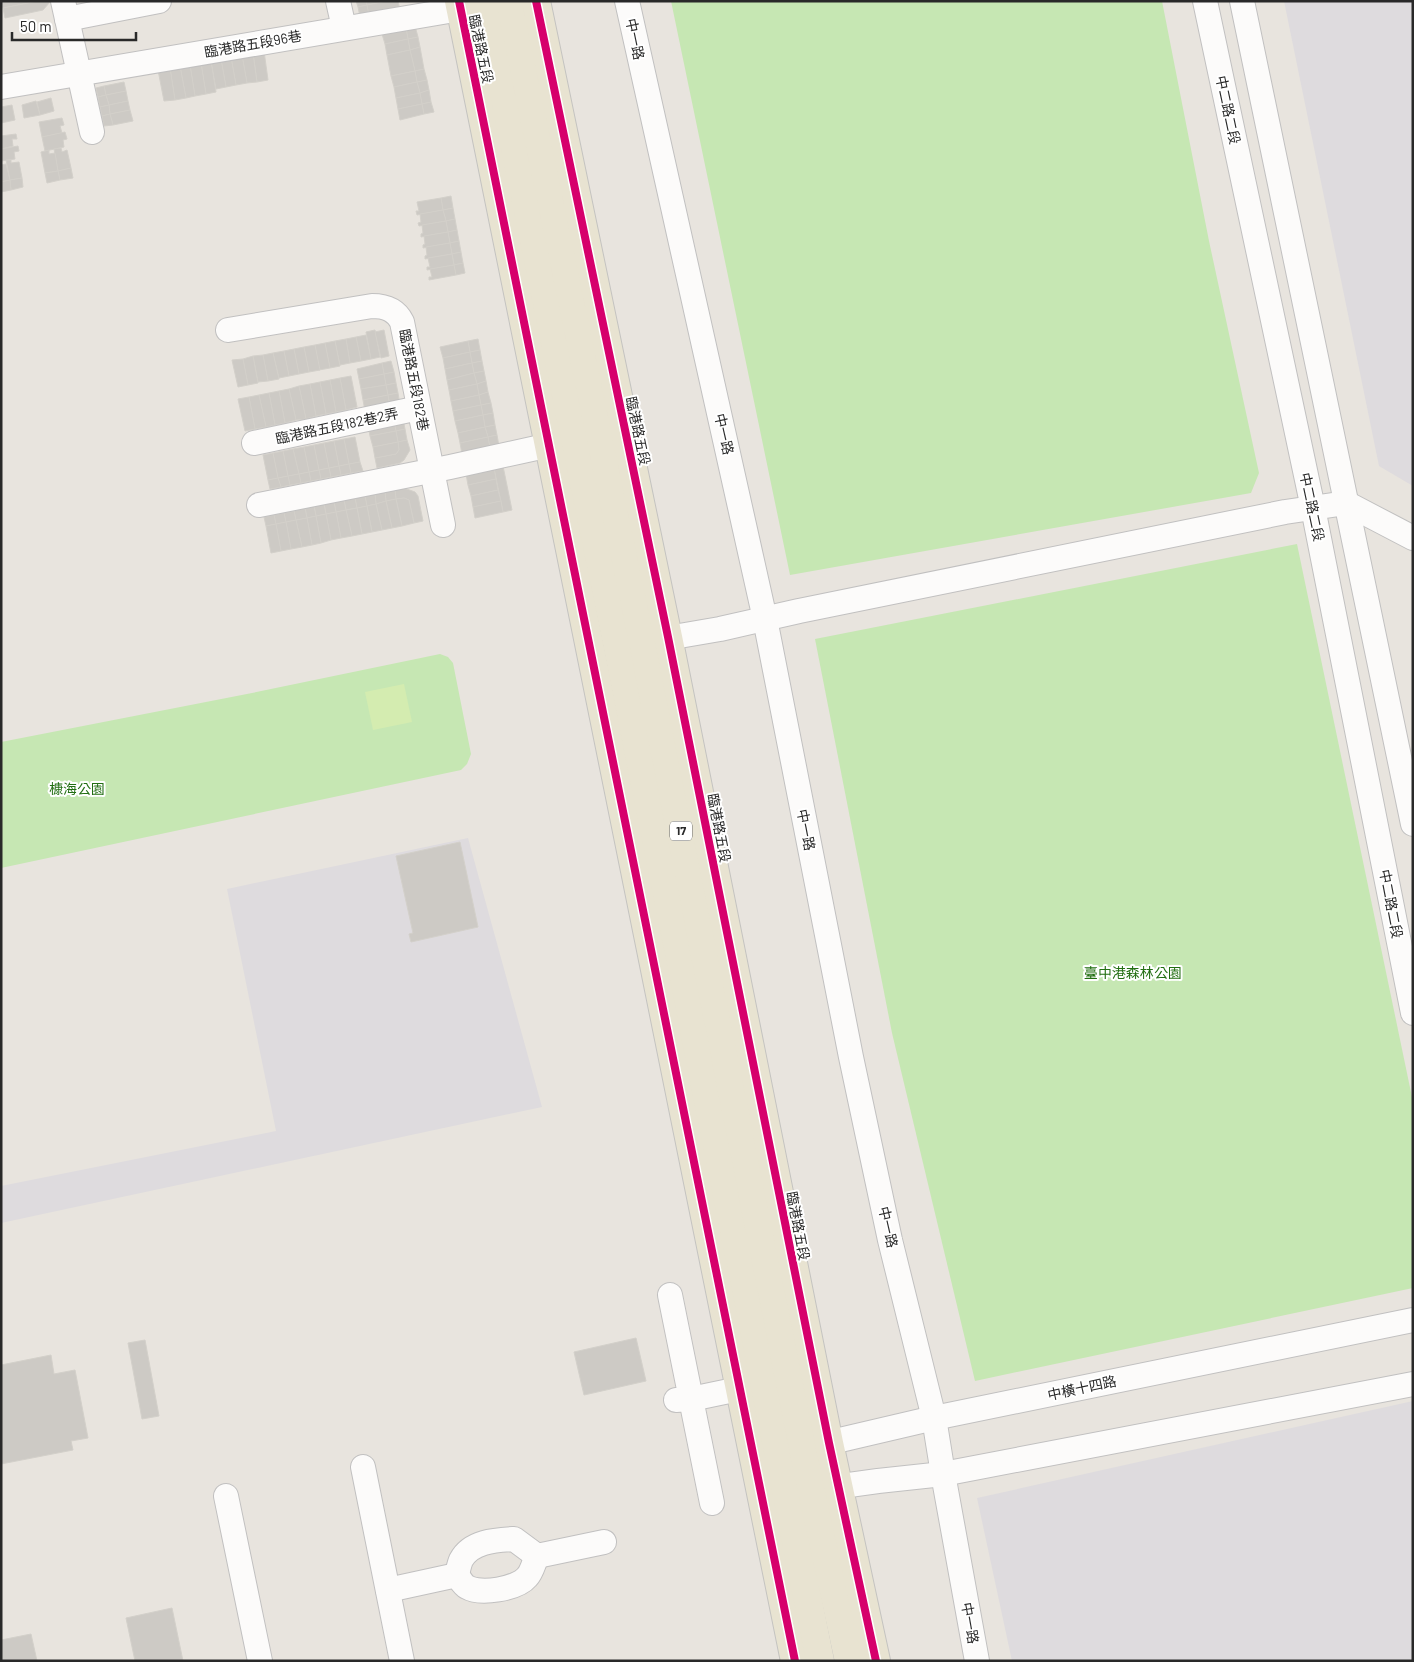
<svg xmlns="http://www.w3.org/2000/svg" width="1414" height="1662" viewBox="0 0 1414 1662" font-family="Barlow,'Noto Sans TC',sans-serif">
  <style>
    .industrial { fill: #dedbde }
    .green { fill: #c6e7b3 }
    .pitch { fill: #d4ecb0 }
    .building { fill: #cdcac5; stroke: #d3d0ca }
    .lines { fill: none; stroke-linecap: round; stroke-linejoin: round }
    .minor-casing { stroke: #c1c0c0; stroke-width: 26 }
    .major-casing { stroke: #c4c3c0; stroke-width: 30 }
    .minor { stroke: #fcfbfa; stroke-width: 24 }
    .major { stroke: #e8e3d1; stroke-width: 28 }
    .cycleway-casing { stroke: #fff; stroke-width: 11 }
    .cycleway { stroke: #d6006c; stroke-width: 8 }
    .labels { text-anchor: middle; stroke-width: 4; stroke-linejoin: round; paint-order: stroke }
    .shield { fill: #fff; stroke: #696969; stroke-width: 1 }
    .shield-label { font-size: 12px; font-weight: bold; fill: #292929 }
    .street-label { font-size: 14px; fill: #292929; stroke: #fff }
    .park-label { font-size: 14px; fill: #226e12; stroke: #fff }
  </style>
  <rect width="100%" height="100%" fill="#e8e4de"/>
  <g class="industrial">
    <path d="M1284,1H1413V486L1379,466Z"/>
    <path d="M468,838L542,1107L1,1223V1186L276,1131L227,889Z"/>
    <path d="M1413,1401V1661H1012L977,1498Z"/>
  </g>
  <g class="green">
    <path d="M671,1H1162L1209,241L1259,473L1251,493L790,575Z"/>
    <path d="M1297,544L1413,1102V1288L975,1381L892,1033L815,639Z"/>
    <path d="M440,654L448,657L453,663L471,754L467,764L461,770L1,868V742L252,693Z"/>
  </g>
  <path class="pitch" d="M404,684L412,722L373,730L365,692Z"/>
  <g class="building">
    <path d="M1,1H38L3,8Z"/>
    <path d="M38,1L50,2L43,10L5,18L3,8Z"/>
    <path d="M356,1H366L367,5L358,7Z"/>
    <path d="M366,1H387L367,5Z"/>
    <path d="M387,1H398L400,10L369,16L367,5Z"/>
    <path d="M367,5L369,16L360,17L358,7Z"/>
    <path d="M415,26L418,37L408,39L406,28Z"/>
    <path d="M406,28L408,39L385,44L382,34Z"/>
    <path d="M418,37L420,47L410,50L408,39Z"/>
    <path d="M408,39L410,50L387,55L385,44Z"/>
    <path d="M420,47L424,69L415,71L410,50Z"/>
    <path d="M410,50L415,71L391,76L387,55Z"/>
    <path d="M264,51L268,80L257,82L253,53Z"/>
    <path d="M253,53L257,82L247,83L242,55Z"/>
    <path d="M242,55L247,83L236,85L231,57Z"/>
    <path d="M231,57L236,85L226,87L221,59Z"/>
    <path d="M221,59L226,87L216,89L211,61Z"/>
    <path d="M211,61L216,92L206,94L201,63Z"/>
    <path d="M201,63L206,94L195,96L190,65Z"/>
    <path d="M190,65L195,96L186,98L180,66Z"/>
    <path d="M180,66L186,98L175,100L170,68Z"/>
    <path d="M170,68L175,100L164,101L158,70Z"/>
    <path d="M424,69L427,80L417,82L415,71Z"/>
    <path d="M415,71L417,82L394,87L391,76Z"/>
    <path d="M427,80L429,90L420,93L417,82Z"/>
    <path d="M124,82L126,91L106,95L104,86Z"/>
    <path d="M417,82L420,93L396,98L394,87Z"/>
    <path d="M104,86L106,95L98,97L96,88Z"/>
    <path d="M429,90L431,102L422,104L420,93Z"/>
    <path d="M126,91L128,101L109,105L106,95Z"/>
    <path d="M420,93L422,104L398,109L396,98Z"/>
    <path d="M106,95L109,105L100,107L98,97Z"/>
    <path d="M51,98L54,111L40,115L37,102Z"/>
    <path d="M36,101L40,115L24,118L22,105Z"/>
    <path d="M128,101L130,110L110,114L109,105Z"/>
    <path d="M431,102L434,112L424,114L422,104Z"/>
    <path d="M422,104L424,114L400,120L398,109Z"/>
    <path d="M12,105L15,120L1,123V107Z"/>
    <path d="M109,105L110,114L102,116L100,107Z"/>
    <path d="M130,110L133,121L113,125L110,114Z"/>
    <path d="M110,114L113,125L104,126L102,116Z"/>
    <path d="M62,118L64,125L60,126L62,133L42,137L39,122Z"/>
    <path d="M65,132L67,139L63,140L64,147L45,151L42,137Z"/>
    <path d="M16,134L17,139H12L13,146L1,149V136Z"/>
    <path d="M18,146L19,151L14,152L15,159L1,161V149Z"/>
    <path d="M61,148L62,152L67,150L71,168L58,171L54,149Z"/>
    <path d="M49,150V154L55,153L58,171L45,173L41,152Z"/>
    <path d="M6,160H11V163L19,162L22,178L10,180Z"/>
    <path d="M6,164L10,180L1,182V165Z"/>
    <path d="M71,168L73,178L60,180L58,171Z"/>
    <path d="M58,171L60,180L47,183L45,173Z"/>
    <path d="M22,178L23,187L11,190L10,180Z"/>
    <path d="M10,180L11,190L1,192V182Z"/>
    <path d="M451,196L453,208L443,210L441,198Z"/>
    <path d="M441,198L443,210L417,215L416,211H419L417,202Z"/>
    <path d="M453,208L455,219L446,221L443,210Z"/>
    <path d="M443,210L446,221L419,226L418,223L421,222L420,214Z"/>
    <path d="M455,219L457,230L448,232L446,221Z"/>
    <path d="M446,221L448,232L421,237V234L423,233L422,225Z"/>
    <path d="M457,230L459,241L450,243L448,232Z"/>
    <path d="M448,232L450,243L423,248V245L425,244L424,236Z"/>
    <path d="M459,241L461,252L452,254L450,243Z"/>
    <path d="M450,243L452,254L425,259V256L427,255L426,247Z"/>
    <path d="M461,252L463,263L454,265L452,254Z"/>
    <path d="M452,254L454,265L427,270V267H430L428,258Z"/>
    <path d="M463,263L465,273L456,275L454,265Z"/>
    <path d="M454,265L456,275L429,280V277H432L430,269Z"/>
    <path d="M375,330L380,357L371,359L366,332Z"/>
    <path d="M384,330L389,356L381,358L375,332Z"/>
    <path d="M366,335L371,359L361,361L356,337Z"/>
    <path d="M356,337L361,361L350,363L346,339Z"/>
    <path d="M346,339L350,363L340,365L335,341Z"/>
    <path d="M478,339L480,350L470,352L468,341Z"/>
    <path d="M335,341L340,366L330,368L325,343Z"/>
    <path d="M468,341L470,352L443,358L440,347Z"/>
    <path d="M325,343L330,368L319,370L315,345Z"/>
    <path d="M315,345L320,370L309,372L304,347Z"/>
    <path d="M304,347L309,372L299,374L294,349Z"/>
    <path d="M294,349L299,374L289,376L284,351Z"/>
    <path d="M480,350L482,361L472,363L470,352Z"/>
    <path d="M284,351L289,376L279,378L273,353Z"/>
    <path d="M470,352L472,363L445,369L443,358Z"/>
    <path d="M273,353L279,379L268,381L263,355Z"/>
    <path d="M263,355L268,381L258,382L253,356Z"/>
    <path d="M253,356L258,383L248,385L243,359Z"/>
    <path d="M243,359L248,385L238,387L232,360Z"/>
    <path d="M391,361L394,372L384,374L382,363Z"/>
    <path d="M482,361L484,371L474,373L472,363Z"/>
    <path d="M382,363L384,374L359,379L357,369Z"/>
    <path d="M472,363L474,373L447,380L445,369Z"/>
    <path d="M484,371L486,381L477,384L474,373Z"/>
    <path d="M394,372L396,383L386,385L384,374Z"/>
    <path d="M474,373L477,384L449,390L447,380Z"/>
    <path d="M384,374L386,385L361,389L359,379Z"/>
    <path d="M351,376L357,407L346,410L340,378Z"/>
    <path d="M340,378L346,410L336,412L330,380Z"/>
    <path d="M330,380L336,412L326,414L320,382Z"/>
    <path d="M486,381L488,392L479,395L477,384Z"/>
    <path d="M320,382L326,414L316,416L310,384Z"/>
    <path d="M396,383L398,393L388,395L386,385Z"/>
    <path d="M310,384L316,416L306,419L299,386Z"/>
    <path d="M477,384L479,395L451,401L449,390Z"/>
    <path d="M386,385L388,395L363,400L361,389Z"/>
    <path d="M299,386L306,419L296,420L289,389Z"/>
    <path d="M289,389L296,420L285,423L279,391Z"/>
    <path d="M279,391L285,423L275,425L269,393Z"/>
    <path d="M488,392L491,403L481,405L479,395Z"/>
    <path d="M269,393L275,425L266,427L259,395Z"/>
    <path d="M398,393L400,405L390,407L388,395Z"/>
    <path d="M259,395L266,427L255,429L249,397Z"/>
    <path d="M388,395L390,407L365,411L363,400Z"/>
    <path d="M479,395L481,405L453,411L451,401Z"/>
    <path d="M249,397L255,429L245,431L238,399Z"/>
    <path d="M491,403L493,413L483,415L481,405Z"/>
    <path d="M481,405L483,415L455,421L453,411Z"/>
    <path d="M493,413L495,425L485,427L483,415Z"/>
    <path d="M483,415L485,427L458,433L455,421Z"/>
    <path d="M403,419L405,429L396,431L394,421Z"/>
    <path d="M394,421L396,431L370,436L368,426Z"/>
    <path d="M495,425L497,435L488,437L485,427Z"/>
    <path d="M485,427L488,437L460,443L458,433Z"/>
    <path d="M405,429L407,440L398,442L396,431Z"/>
    <path d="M396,431L398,442L373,447L370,436Z"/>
    <path d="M497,435L499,446L490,448L488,437Z"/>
    <path d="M355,437L360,462L349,464L344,439Z"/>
    <path d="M488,437L490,448L462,454L460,443Z"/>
    <path d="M344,439L349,464L339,466L334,441Z"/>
    <path d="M407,440L410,450L404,460L400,463L377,468L375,458L396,454L399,450L398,442Z"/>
    <path d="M334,441L339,466L329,468L324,443Z"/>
    <path d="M398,442L399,450L396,454L375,458L373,447Z"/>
    <path d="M324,443L329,468L319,470L314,445Z"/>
    <path d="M314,445L319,470L309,472L304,447Z"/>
    <path d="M304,447L309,472L299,474L293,449Z"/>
    <path d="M293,449L299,474L288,476L283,451Z"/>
    <path d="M283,451L288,476L278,478L273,453Z"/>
    <path d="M273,453L278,478L268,480L263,455Z"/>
    <path d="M360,462L363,471L351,473L349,464Z"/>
    <path d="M349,464L351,473L341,475L339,466Z"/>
    <path d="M339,466L341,475L331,477L329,468Z"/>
    <path d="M503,466L512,510L503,512L494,468Z"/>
    <path d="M329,468L331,477L321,479L319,470Z"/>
    <path d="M494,468L496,479L468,485L466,474Z"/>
    <path d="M319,470L321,479L311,481L309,472Z"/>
    <path d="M309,472L311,481L301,483L299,474Z"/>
    <path d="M299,474L301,483L290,485L288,476Z"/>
    <path d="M288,476L290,485L281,487L278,478Z"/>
    <path d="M278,478L281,487L270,489L268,480Z"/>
    <path d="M496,479L498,490L471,496L468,485Z"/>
    <path d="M404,488L415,492L418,496L423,521L414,523L409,500L404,498L396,499L395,490Z"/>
    <path d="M395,490L396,499L386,501L385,492Z"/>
    <path d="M498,490L501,501L473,507L471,496Z"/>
    <path d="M385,492L386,501L376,504L375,494Z"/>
    <path d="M375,494L376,504L367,506L365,496Z"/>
    <path d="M365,496L367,506L357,508L355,498Z"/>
    <path d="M355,498L357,508L346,510L344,500Z"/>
    <path d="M404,498L409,500L414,523L402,526L396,499Z"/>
    <path d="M396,499L402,526L392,528L386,501Z"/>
    <path d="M344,500L346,510L336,512L334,502Z"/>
    <path d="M386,501L392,528L382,530L376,504Z"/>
    <path d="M501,501L503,512L475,518L473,507Z"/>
    <path d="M334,502L336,512L326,514L324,504Z"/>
    <path d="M324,504L326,514L316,516L314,506Z"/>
    <path d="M376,504L382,530L372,532L367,506Z"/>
    <path d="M314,506L316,516L307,518L305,508Z"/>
    <path d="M367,506L372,532L362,534L357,508Z"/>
    <path d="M305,508L307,518L296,520L294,511Z"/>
    <path d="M357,508L362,534L352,536L346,510Z"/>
    <path d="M346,510L352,536L341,538L336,512Z"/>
    <path d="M294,511L296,520L286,522L284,513Z"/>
    <path d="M336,512L341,538L331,540L326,514Z"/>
    <path d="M284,513L286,522L276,524L274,515Z"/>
    <path d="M326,514L331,540L321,543L316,516Z"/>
    <path d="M274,515L276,524L266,526L264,517Z"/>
    <path d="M316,516L321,543L312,545L307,518Z"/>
    <path d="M307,518L312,545L302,547L296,520Z"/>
    <path d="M296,520L302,547L291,549L286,522Z"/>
    <path d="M286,522L291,549L281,551L276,524Z"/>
    <path d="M276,524L281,551L271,553L266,526Z"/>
    <path d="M460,842L478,927L411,942L409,934L413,933L396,856Z"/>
    <path d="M636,1338L646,1381L584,1395L574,1352Z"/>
    <path d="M145,1340L159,1416L142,1419L128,1343Z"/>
    <path d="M51,1355L54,1374L75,1370L88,1438L71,1441L73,1450L1,1464V1365Z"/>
    <path d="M172,1608L183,1661H135L126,1618Z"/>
    <path d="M31,1634L37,1661H1V1640Z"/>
  </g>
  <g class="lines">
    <defs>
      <g id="minor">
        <path d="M63,1L92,132"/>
        <path d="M338,1L344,28"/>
        <path d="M627,1L765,619L851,1057L890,1240L934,1418L943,1474L977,1661"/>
        <path d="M1205,1L1313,508L1413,1013"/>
        <path d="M1242,1L1413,824"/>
        <path d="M67,19L159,1"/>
        <path d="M1,87L478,6"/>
        <path d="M228,330L372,306C386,306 396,310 402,322L443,525"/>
        <path d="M254,443L419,408"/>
        <path d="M259,505L450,467L550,445"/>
        <path d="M650,641L720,629L799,611L1285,512L1346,503L1413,538"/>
        <path d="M670,1295L712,1503"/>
        <path d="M676,1400L691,1399L758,1385"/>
        <path d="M810,1447L934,1418L1413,1320"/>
        <path d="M363,1467L402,1661"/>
        <path d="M820,1489L878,1481L943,1474L1413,1384"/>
        <path d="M226,1496L260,1661"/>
        <path d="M457,1575C458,1570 459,1565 461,1560C471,1541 496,1540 514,1539L537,1556L604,1542"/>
        <path d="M457,1575C460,1579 463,1585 467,1587C480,1595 517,1589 527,1577C532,1572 534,1562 537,1556"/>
        <path d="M388,1590L457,1575"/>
      </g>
      <g id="major">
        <path d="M459,1C574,554 681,1108 795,1661"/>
        <path d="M485,1L618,648L820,1661"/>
        <path d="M510,1L643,642L803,1448L849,1661"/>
        <path d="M536,1L668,637L829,1443L876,1661"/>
      </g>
    </defs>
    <use href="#minor" class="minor-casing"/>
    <use href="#major" class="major-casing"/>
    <use href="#minor" class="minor"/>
    <use href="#major" class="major"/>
    <defs>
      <g id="cycleway">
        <path d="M459,1C574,554 681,1108 795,1661"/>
        <path d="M536,1L668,637L829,1443L876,1661"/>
      </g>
    </defs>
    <use href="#cycleway" class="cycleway-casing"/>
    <use href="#cycleway" class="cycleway"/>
  </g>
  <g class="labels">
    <rect class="shield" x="670" y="821.5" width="22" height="19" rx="4"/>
    <g class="shield-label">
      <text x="681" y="835">17</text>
    </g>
    <g class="street-label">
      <text transform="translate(635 39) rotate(78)" y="5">中一路</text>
      <text transform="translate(253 44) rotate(-10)" y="5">臨港路五段96巷</text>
      <text transform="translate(481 49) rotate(78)" y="5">臨港路五段</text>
      <text transform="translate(1228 110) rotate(78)" y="5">中二路二段</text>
      <text transform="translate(414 380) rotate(79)" y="5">臨港路五段182巷</text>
      <text transform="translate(337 426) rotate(-12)" y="5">臨港路五段182巷2弄</text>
      <text transform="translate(638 431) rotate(78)" y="5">臨港路五段</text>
      <text transform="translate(724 434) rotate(77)" y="5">中一路</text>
      <text transform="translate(1312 507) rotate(78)" y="5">中二路二段</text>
      <text transform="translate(719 828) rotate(79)" y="5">臨港路五段</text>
      <text transform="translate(806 830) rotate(79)" y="5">中一路</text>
      <text transform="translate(1391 904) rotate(79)" y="5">中二路二段</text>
      <text transform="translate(798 1226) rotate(79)" y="5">臨港路五段</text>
      <text transform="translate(888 1227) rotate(77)" y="5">中一路</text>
      <text transform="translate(1082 1388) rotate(-12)" y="5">中橫十四路</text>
      <text transform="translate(970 1623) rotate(80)" y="5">中一路</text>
    </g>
    <g class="park-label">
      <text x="77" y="794">槺海公園</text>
      <text x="1133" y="978">臺中港森林公園</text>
    </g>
  </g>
  <rect width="1414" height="1662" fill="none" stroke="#292929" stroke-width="5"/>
  <path d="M12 32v8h124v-8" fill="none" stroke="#292929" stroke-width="2.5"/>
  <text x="20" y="32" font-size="15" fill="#292929" stroke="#ffffff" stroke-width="4" paint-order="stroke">50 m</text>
</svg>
